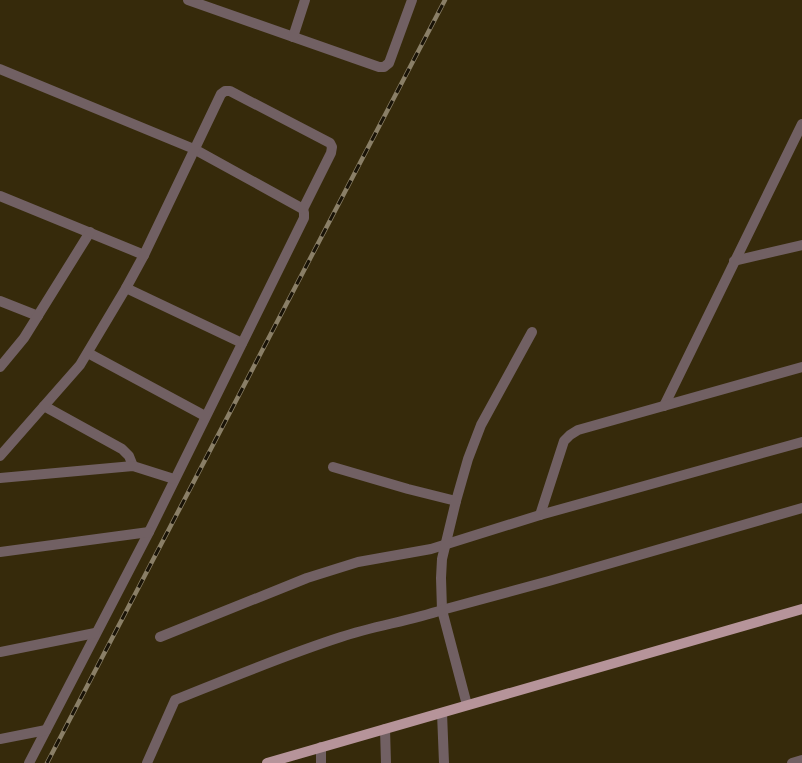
<svg xmlns="http://www.w3.org/2000/svg" width="802" height="763" viewBox="0 0 802 763" font-family="'DejaVu Sans',sans-serif">
  <style>
    .lines { fill: none; stroke-linecap: round; stroke-linejoin: round }
    .minor { stroke: #716063; stroke-width: 10 }
    .major { stroke: #b6949a; stroke-width: 10 }
    .rail-casing { stroke: #8a7f67; stroke-width: 4.5 }
    .rail { stroke: #191307; stroke-width: 3; stroke-dasharray: 9; stroke-linecap: butt }
  </style>
  <rect width="100%" height="100%" fill="#362a0b"/>
  <g class="lines">
    <g class="minor">
      <path d="M188,0L379,67H384L389,63L412,0"/>
      <path d="M293,37L305,0"/>
      <path d="M0,69L194,149L303,209L304,213V218L149,532L29,763"/>
      <path d="M0,196L144,255"/>
      <path d="M734,261L802,245"/>
      <path d="M126,288L242,343"/>
      <path d="M0,301L38,316"/>
      <path d="M88,353L205,416"/>
      <path d="M0,367L24,338L90,232"/>
      <path d="M44,406L122,449L129,456L133,466"/>
      <path d="M664,406L802,124"/>
      <path d="M0,456L80,365L126,288L144,255L221,94L225,91H230L330,143L332,147L331,153L303,209"/>
      <path d="M333,467L408,489L456,501"/>
      <path d="M0,478L133,466L174,479"/>
      <path d="M540,515L564,441L570,435L578,430L802,367"/>
      <path d="M0,552L149,532"/>
      <path d="M160,637L307,578L358,562L431,549L540,515L802,442"/>
      <path d="M0,652L95,633"/>
      <path d="M467,705L442,610L441,578L442,559L456,501L468,459L481,425L532,332"/>
      <path d="M442,713L444,763"/>
      <path d="M385,729L386,763"/>
      <path d="M0,739L46,730"/>
      <path d="M147,763L175,700C230,678 285,655 341,637C374,626 409,621 442,610L549,581L802,508"/>
      <path d="M321,763V747"/>
      <path d="M792,763L802,760"/>
    </g>
    <path class="major" d="M267,763L802,609"/>
    <defs>
      <path id="rail" d="M47,763L445,0"/>
    </defs>
    <use href="#rail" class="rail-casing"/>
    <use href="#rail" class="rail"/>
  </g>
</svg>
